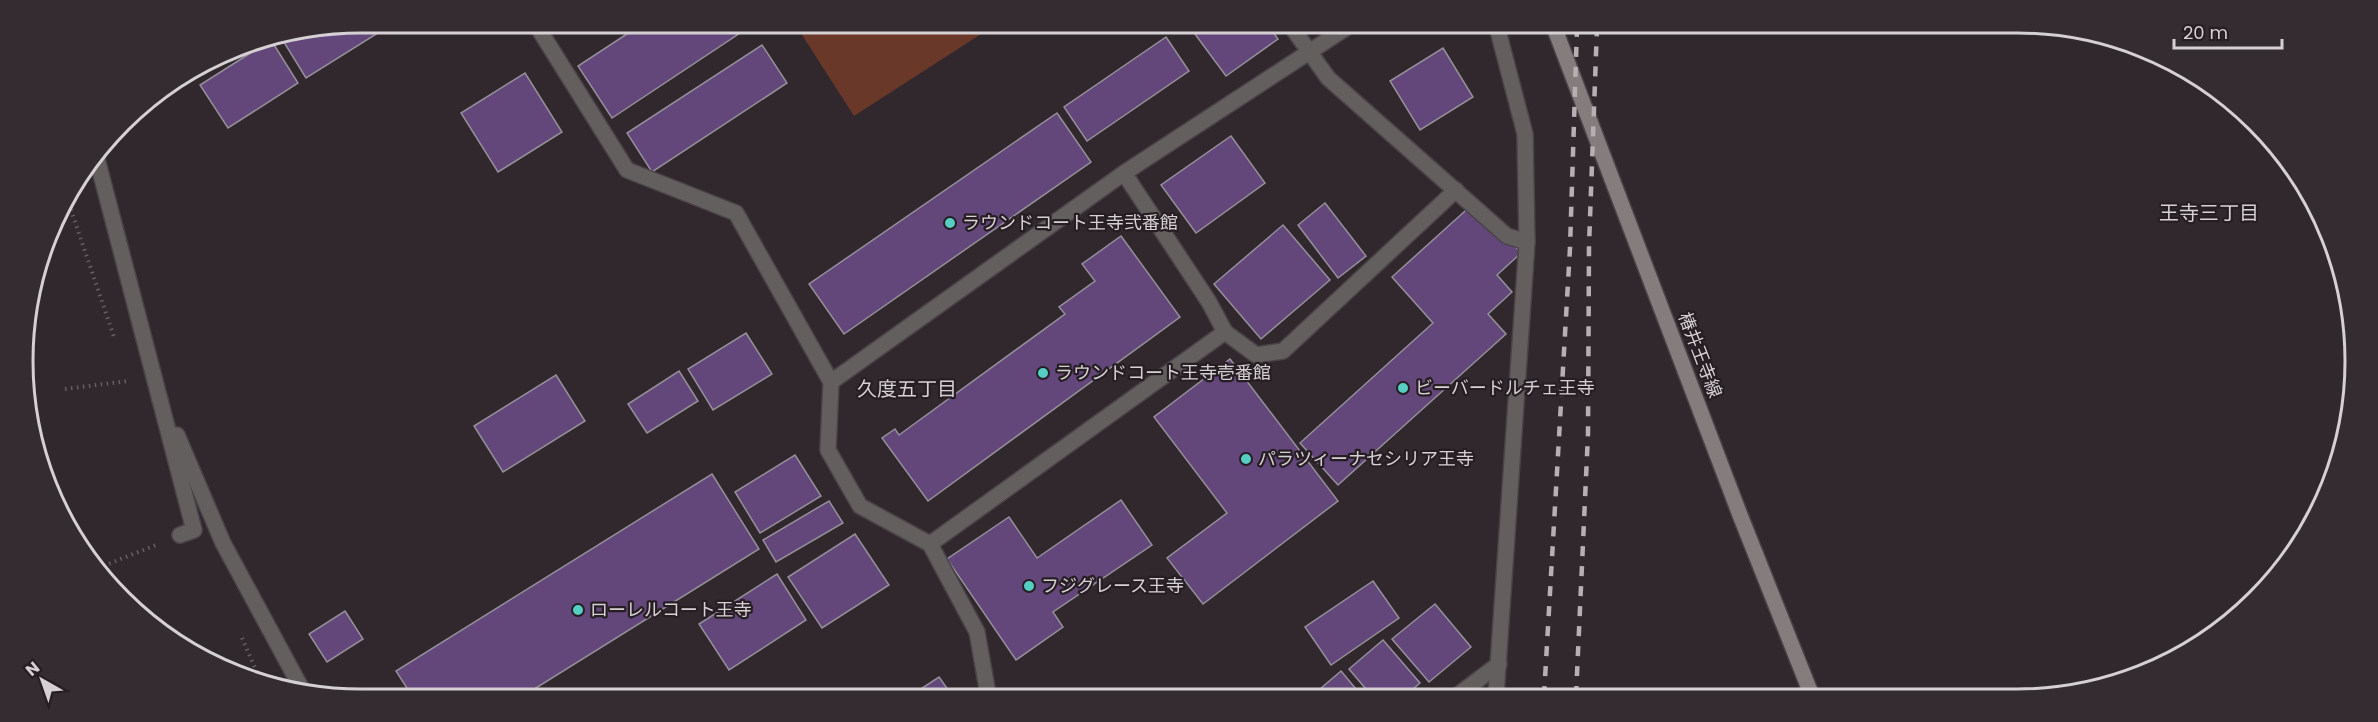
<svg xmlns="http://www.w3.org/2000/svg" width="2378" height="722" viewBox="0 0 2378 722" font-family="Poppins,'Noto Sans JP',sans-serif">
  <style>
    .green { fill: #693829 }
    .building { fill: #63477b; stroke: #948f99; stroke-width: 1.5 }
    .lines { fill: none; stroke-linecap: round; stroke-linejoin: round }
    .street-casing { stroke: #4a4348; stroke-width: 18 }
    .secondary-casing { stroke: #4a4348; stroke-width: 18 }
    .path { stroke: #655e63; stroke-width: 4; stroke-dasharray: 1.5 4.5; stroke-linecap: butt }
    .street { stroke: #645f5f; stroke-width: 15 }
    .secondary { stroke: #847c7d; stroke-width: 15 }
    .rail { stroke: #b6b0b3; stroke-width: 4.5; stroke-dasharray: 10 10; stroke-linecap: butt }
    .poi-dot { fill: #56cec3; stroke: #261e23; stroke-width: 2 }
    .labels { text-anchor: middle; stroke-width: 4.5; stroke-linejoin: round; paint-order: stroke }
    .poi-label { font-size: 18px; fill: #d5d0d3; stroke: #261e23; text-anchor: start }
    .street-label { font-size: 18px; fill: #d5d0d3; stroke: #261e23 }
    .neighbourhood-label { font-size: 20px; fill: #d5d0d3; stroke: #261e23 }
    .rim { fill: none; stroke: #d5d0d3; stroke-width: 3 }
  </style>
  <rect width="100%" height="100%" fill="#30282d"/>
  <path class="green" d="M795,24L995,25L854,116Z"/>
  <g class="building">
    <path d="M361,22L394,23L306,78L282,39Z"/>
    <path d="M642,24H742L746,29L612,118L578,66Z"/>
    <path d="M1189,26H1269L1278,39L1226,76Z"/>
    <path d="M1166,37L1189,71L1087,141L1064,107Z"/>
    <path d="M271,40L298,83L228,128L200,85Z"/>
    <path d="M762,45L787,83L652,172L627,133Z"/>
    <path d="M1443,48L1473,97L1420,130L1390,81Z"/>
    <path d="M525,73L562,132L498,172L461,113Z"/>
    <path d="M1057,113L1091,162L844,334L809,284Z"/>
    <path d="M1231,136L1265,183L1196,233L1161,185Z"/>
    <path d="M1475,202L1521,253L1497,275L1512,292L1488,314L1506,334L1338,485L1300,443L1433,323L1392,277Z"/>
    <path d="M1325,203L1366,256L1338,278L1298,225Z"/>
    <path d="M1283,225L1330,280L1261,339L1214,284Z"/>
    <path d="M1121,236L1180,317L928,501L882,438L895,429L899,435L1065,314L1059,307L1095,281L1082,264Z"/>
    <path d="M746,333L772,374L713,410L688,369Z"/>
    <path d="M1230,359L1338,501L1203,604L1167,558L1227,513L1154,417Z"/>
    <path d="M679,371L698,401L647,433L628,404Z"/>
    <path d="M556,375L585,421L503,472L474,426Z"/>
    <path d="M795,455L821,496L760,533L735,492Z"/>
    <path d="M712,474L759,549L528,693H410L396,671Z"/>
    <path d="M1121,500L1152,545L1053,612L1063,627L1016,660L947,559L1009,517L1037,558Z"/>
    <path d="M829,501L843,523L776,562L763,540Z"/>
    <path d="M855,534L889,585L822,628L788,577Z"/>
    <path d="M777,574L806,620L729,670L699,624Z"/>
    <path d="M1373,581L1399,618L1331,665L1305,627Z"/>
    <path d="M1435,604L1471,647L1429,682L1392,639Z"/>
    <path d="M345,611L363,639L327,662L309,634Z"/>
    <path d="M1383,640L1420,683L1406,695H1371L1349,669Z"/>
    <path d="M1341,671L1361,695H1313Z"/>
    <path d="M939,677L951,694H913Z"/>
  </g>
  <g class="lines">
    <defs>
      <g id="street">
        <path d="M535,23L627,170L736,213L831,382L828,450L860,506L930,544L977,632L988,694"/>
        <path d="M1291,26L1328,78L1507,236L1527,242"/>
        <path d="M97,159L194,530L180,535"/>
        <path d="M1124,173L1209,302L1225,332L1256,355L1283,351L1456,190"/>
        <path d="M831,382L1124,173L1349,26"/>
        <path d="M177,435L223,543L304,693"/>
        <path d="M930,544L1225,332"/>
        <path d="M1458,695L1499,664"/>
        <path d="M1496,695L1527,242L1525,134L1497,27"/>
      </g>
      <path id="secondary" d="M1554,27L1740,515L1812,696"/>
    </defs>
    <use href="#street" class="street-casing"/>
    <use href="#secondary" class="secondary-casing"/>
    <g class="path">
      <path d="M67,198L115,340"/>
      <path d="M65,389L128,381"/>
      <path d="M33,437L48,480"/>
      <path d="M98,568L156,545"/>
      <path d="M242,638L260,679"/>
    </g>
    <use href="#street" class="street"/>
    <use href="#secondary" class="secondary"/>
    <g class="rail">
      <path d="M1544,696L1570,248L1577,27"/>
      <path d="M1576,696L1588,434L1589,246L1597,27"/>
    </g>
  </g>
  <g class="poi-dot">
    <circle cx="950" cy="223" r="6"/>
    <circle cx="1043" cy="373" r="6"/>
    <circle cx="1403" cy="388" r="6"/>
    <circle cx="1246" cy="459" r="6"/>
    <circle cx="1029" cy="586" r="6"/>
    <circle cx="578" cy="610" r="6"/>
  </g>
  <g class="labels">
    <g class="poi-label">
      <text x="962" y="229">ラウンドコート王寺弐番館</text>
      <text x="1055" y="379">ラウンドコート王寺壱番館</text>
      <text x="1415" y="394">ビーバードルチェ王寺</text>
      <text x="1258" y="465">パラツィーナセシリア王寺</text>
      <text x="1041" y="592">フジグレース王寺</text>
      <text x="590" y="616">ローレルコート王寺</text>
    </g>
    <g class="street-label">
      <text transform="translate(1700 355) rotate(69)" y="6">椿井王寺線</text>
    </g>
    <g class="neighbourhood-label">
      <text x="2209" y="220">王寺三丁目</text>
      <text x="907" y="396">久度五丁目</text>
    </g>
  </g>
  <path d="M0 0H2378V722H0ZM361 33H2017A328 328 0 0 1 2345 361V361A328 328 0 0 1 2017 689H361A328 328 0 0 1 33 361V361A328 328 0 0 1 361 33Z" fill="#342c31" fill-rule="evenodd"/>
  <path class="rim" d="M361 33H2017A328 328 0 0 1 2345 361V361A328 328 0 0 1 2017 689H361A328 328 0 0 1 33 361V361A328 328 0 0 1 361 33Z"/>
  <g transform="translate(42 680) rotate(320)" stroke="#261e23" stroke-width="4.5" paint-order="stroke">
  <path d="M0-4.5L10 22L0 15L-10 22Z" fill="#d5d0d3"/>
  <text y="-9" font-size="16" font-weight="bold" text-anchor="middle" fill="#d5d0d3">N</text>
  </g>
  <path d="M2174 39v9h108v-9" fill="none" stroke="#d5d0d3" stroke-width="3"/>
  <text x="2183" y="39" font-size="18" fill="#d5d0d3" stroke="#261e23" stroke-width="4.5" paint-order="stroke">20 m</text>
</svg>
